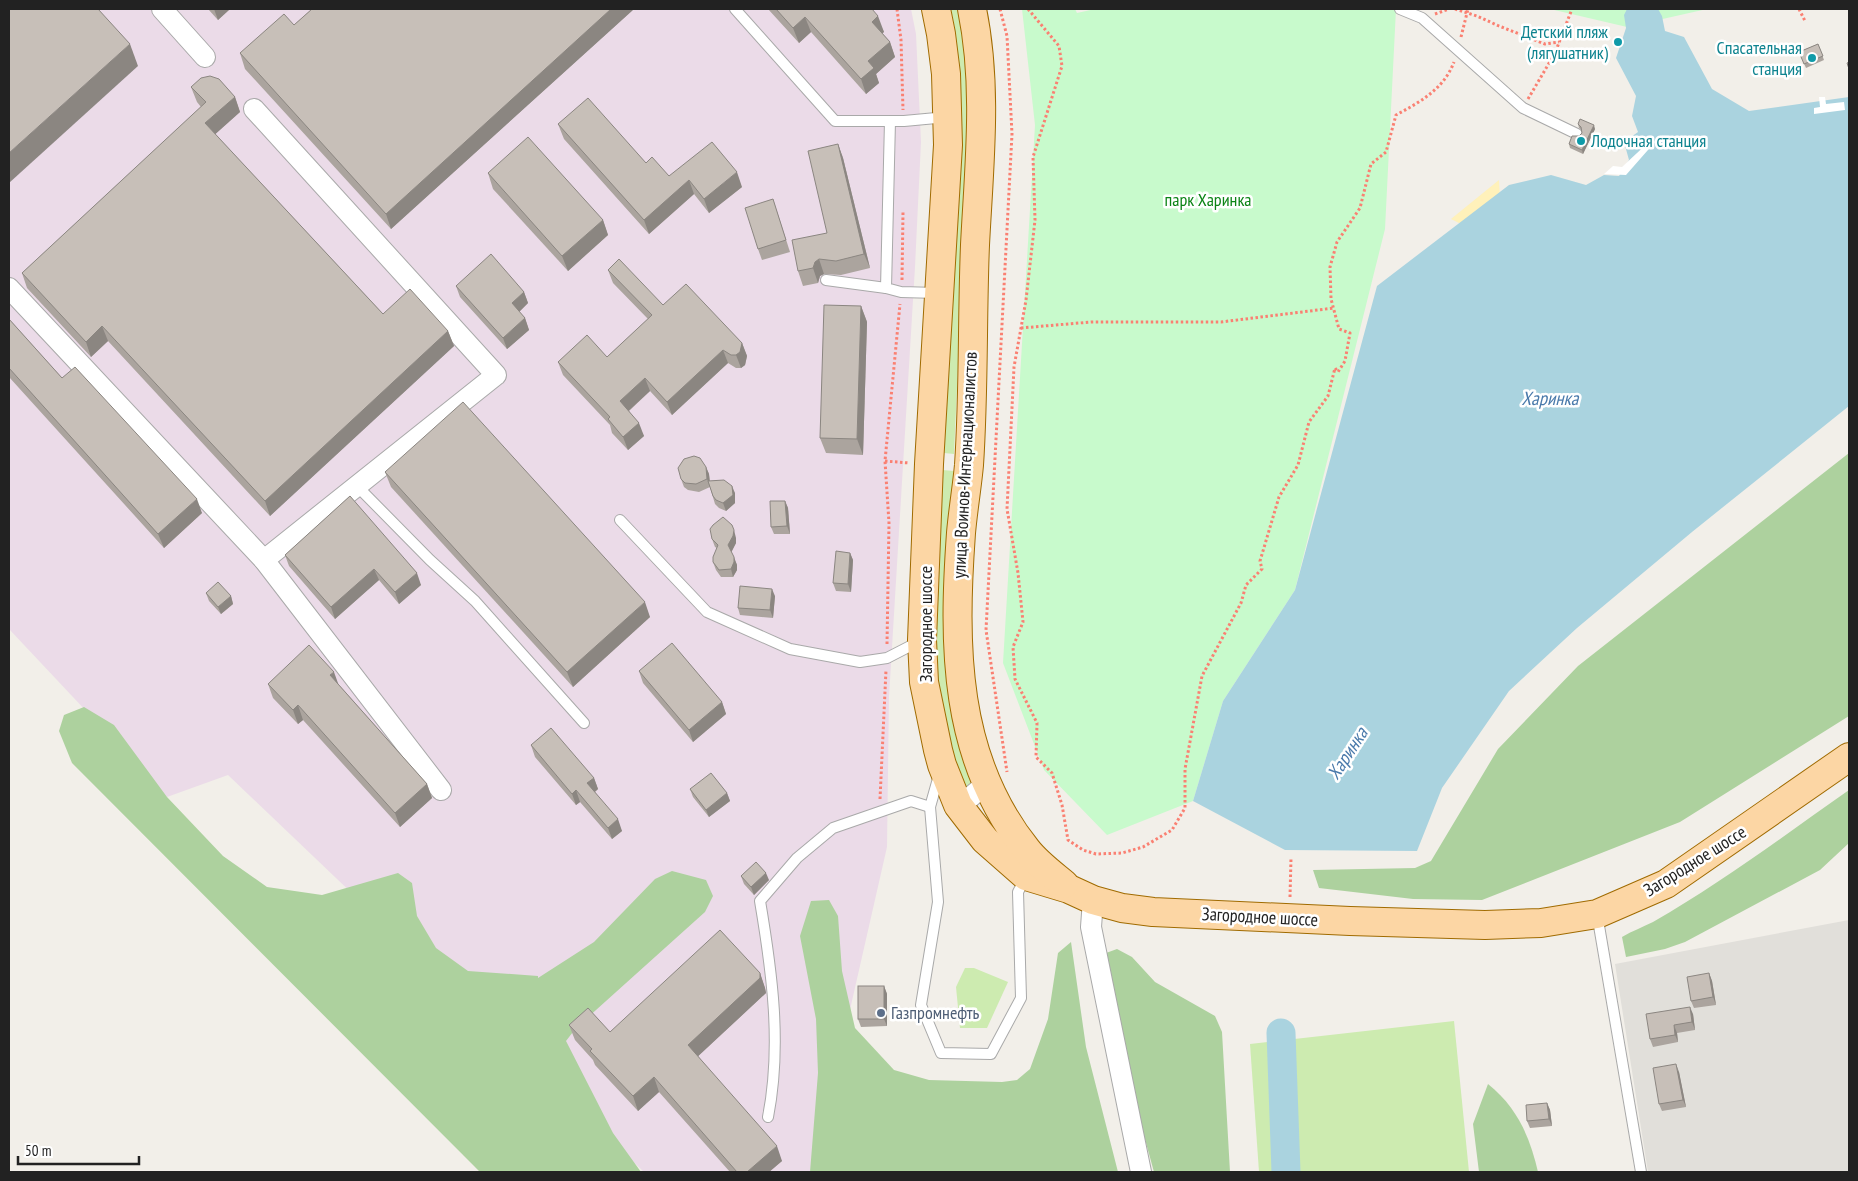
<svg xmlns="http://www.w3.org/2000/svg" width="1858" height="1181" viewBox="0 0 1858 1181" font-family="'PT Sans Narrow',sans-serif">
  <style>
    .industrial { fill: #ebdbe8 }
    .airport { fill: #e1dfda }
    .grass { fill: #cdebb0 }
    .forest { fill: #add19e }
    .sand { fill: #fff1ba }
    .park { fill: #c8facc }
    .water { fill: #aad3df }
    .pier { fill: #fff }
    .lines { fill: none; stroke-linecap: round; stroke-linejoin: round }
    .river { stroke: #aad3df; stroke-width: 29 }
    .lane-casing { stroke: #a9a9a9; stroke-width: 12 }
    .street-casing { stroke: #a9a9a9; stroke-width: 22 }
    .primary-casing { stroke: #a06b00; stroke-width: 30 }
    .path { stroke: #fa8072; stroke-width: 3; stroke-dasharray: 2.5 2.5; stroke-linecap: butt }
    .lane { stroke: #fff; stroke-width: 10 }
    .street { stroke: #fff; stroke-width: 20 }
    .primary { stroke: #fcd6a4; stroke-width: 28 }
    .wall { fill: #aba49e }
    .shaded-wall { fill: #8b8681 }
    .building { fill: #c7bfb8; stroke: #8b8681 }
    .culture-dot { fill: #0f9aa8; stroke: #fff; stroke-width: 2 }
    .service-dot { fill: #5c6f8a; stroke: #fff; stroke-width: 2 }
    .labels { text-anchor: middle; stroke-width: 5; stroke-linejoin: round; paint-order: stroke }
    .culture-label { font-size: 18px; fill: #0d838f; stroke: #fff; text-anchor: end }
    .park-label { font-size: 18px; fill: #0c8416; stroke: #fff }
    .street-label { font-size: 18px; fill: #222; stroke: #fff }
    .service-label { font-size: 18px; fill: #4e5e75; stroke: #fff; text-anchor: start }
    .water-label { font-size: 19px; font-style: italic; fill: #4a7aab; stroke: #fff }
  </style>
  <rect width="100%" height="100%" fill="#f2efe9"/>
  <path class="industrial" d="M9,9H911L916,34L921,142L915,267L889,697L887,847L844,1036L836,1172H644L228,775L167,797L9,629Z"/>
  <path class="airport" d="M1849,920V1172H1648L1615,964Z"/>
  <g class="grass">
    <path d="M951,9H960L970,99L954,454L944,453L960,107L955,29Z"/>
    <path d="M942,470L954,471L944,620L948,689L963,757L971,783V787L965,788C954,761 943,733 939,704C930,628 939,547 942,470Z"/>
    <path d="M965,968H974L1008,982L987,1028H960L956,987Z"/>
    <path d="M1454,1021L1469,1172H1259L1250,1044Z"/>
  </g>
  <g class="forest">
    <path d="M1849,453V716L1680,822L1482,900L1413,899L1319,888L1313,870L1415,868L1431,861L1498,749L1578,666Z"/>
    <path d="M84,707L114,725L167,797L223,856L267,887L322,895L398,873L412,883L417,916L436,948L468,971L538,976V978L594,942L655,879L672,871L706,880L713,896L705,912L576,1028L566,1041L613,1133L641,1172H480L72,763L59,731L64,715Z"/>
    <path d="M1849,790V843L1820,870L1685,942L1665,949L1626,957L1622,937C1632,931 1643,927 1653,922C1721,883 1785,835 1849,790Z"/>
    <path d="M829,900L838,916L842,971L855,1028L894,1070L929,1080L1002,1082L1017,1080L1030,1069L1048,1019L1058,953L1071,942L1086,1047L1118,1172H810L818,1073L816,1019L800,936L811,901Z"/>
    <path d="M1117,949L1132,957L1155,982L1215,1016L1222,1032L1230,1172H1154L1095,957Z"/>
    <path d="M1488,1084C1517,1107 1530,1137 1538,1172H1479L1473,1124Z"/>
  </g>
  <path class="sand" d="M1499,180L1500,198L1465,226L1451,219Z"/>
  <g class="park">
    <path d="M1022,9H1075L1077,13L1095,9H1396L1385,229L1295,590L1223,701L1193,801L1107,835L1044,770L1003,663L1035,125Z"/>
    <path d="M1550,9H1707L1627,27Z"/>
  </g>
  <path class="water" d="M1627,9H1658L1662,16L1665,31L1684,37L1712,89L1749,111L1849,97V406L1692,532L1577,628L1509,691L1442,788L1417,851L1285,850L1193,801L1223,701L1295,590L1377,286L1509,185L1551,175L1586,185L1604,175L1619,176L1629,160L1624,142L1638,132L1632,116L1636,96L1616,58L1626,28L1624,15Z"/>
  <g class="pier">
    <path d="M1819,97H1825L1826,104L1844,102L1845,110L1814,114V108L1820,107Z"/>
    <path d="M1652,139L1655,142L1626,175L1604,174L1613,166L1622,167Z"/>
  </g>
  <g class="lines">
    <path class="river" d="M1281,1033L1286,1172"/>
    <defs>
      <g id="lane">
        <path d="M735,9L835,121H904L947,117"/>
        <path d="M1400,9L1422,18L1523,108L1577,134"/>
        <path d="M890,121L886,288L901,292L937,293"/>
        <path d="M826,280L886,288"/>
        <path d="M357,486L430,560L475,601L584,723"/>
        <path d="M620,520L707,612L790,649L860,662L887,658L920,641"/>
        <path d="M939,775L930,807L938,902L921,1005L941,1053L991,1054L1021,998L1018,892L1026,877"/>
        <path d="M1597,914L1641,1172"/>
        <path d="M768,1117C782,1045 772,972 760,901L797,858L833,828L911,801L930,807"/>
      </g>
      <g id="street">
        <path d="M162,9L205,57"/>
        <path d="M254,109L496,375L264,560"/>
        <path d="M9,288L264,560L441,790"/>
        <path d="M958,805L967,800L986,784"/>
        <path d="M1093,900L1091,927L1141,1172"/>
      </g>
      <g id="primary">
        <path d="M936,9L941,34L946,74L948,145L929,464L922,640L924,682L938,750L942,765L958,805L985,840L1026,876L1069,889L1093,900L1122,908L1153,912L1350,921L1485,925L1541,923L1597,914L1666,884L1849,757"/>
        <path d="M972,9C988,87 979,166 975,245C972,318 974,392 969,465C967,487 963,510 961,533C953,645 953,758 1027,850C1037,863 1052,874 1064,884"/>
      </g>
    </defs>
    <use href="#lane" class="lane-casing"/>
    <use href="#street" class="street-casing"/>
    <use href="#primary" class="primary-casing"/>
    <g class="path">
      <path d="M897,9L901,40L903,110"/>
      <path d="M1000,9L1007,36L1012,134L986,630L1007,772"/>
      <path d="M1028,9L1059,46L1062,66L1033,157L1035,220L1026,300L1014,367L1007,509L1018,573L1023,622L1013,647L1015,679L1037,723L1036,757L1052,773L1062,805L1068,840L1083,850L1096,854L1122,853L1143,847L1172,830L1185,808V769L1202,676L1241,603L1246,585L1262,569L1260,561L1279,497L1298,465L1309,422L1328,396L1335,368L1338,372L1345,361L1350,333L1339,329L1331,299L1330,267L1337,242L1360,208L1371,164L1386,152L1396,115C1420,102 1444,89 1454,62"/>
      <path d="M1455,9L1477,16L1499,26L1545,44L1559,42"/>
      <path d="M1799,9L1805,21"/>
      <path d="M1435,14L1449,9"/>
      <path d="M1461,37L1468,9"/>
      <path d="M1528,99L1555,53L1572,9"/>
      <path d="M902,280L903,212"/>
      <path d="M1021,328L1091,322H1221L1334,308"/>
      <path d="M885,461L909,463"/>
      <path d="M887,644L889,523L885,461L900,304"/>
      <path d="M880,799L886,670"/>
      <path d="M1290,897L1291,858"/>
    </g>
    <use href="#lane" class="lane"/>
    <use href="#street" class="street"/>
    <use href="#primary" class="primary"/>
  </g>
  <g class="wall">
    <path d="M208,9H230L218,20Z"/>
    <path d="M312,9H634L391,229L245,69L240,53L294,25Z"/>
    <path d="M768,9H872L884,32L882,33L890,42L895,57L876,74L879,83L866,94L811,32L799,43Z"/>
    <path d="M1818,44L1824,60L1806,68L1799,52Z"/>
    <path d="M191,87L235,97L240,112L215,134L383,314L448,331L454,346L270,516L108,341L91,357L27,288L22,273L201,107L197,102Z"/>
    <path d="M558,124L646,163L669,176L742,187L709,213L694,194L649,234L564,139Z"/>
    <path d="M1578,124L1595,129L1583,154L1570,148L1569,144L1582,133V130L1579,128Z"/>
    <path d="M838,144L843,158L870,268L841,275L824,274L820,276L818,283L803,286L798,271L827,233Z"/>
    <path d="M488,173L603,220L608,235L568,271L493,189Z"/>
    <path d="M773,199L790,252L762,260L758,249Z"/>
    <path d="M608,270L663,305L742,343L747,356L745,365L741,368H736L728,363L672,415L650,391L629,411L644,436L628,450L612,433L610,425L563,375L558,362L607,357L648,319L613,283Z"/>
    <path d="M456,286L524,292L528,303L519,312L525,318L529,330L507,349L460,297Z"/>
    <path d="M861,306L867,322L863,455L826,453L820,438Z"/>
    <path d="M9,319L62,378L202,513L164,548L9,377Z"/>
    <path d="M706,467L709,474L710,481L735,493V503L726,511L719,508L715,504L710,487L699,492L688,490L684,487L681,479Z"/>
    <path d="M385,472L650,617L573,687L391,487Z"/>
    <path d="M350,496L421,585L399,604L379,580L335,619L289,566L285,555Z"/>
    <path d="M785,501L788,508L790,534H774L771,527Z"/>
    <path d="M736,538V543L731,552L737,565V570L733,577H721L716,570L713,562L717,548L715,547L712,539Z"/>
    <path d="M850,553L853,560L851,592L836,591L833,583Z"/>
    <path d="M206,593L231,596L233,604L221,614L209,601Z"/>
    <path d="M775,596L773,618L740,615L738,608Z"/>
    <path d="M639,671L722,702L726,714L693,742L643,683Z"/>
    <path d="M268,684L339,685L427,784L432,798L400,827L303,720L298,724L273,698Z"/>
    <path d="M531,745L594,778L598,789L595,792L622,831L612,839L580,802L576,805L535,757Z"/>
    <path d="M690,789L727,793L730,801L709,817L693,797Z"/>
    <path d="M741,876L769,880L754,895L744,884Z"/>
    <path d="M760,973L765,988L766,993L698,1056L782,1161L769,1172H730L659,1092L638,1111L595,1065L593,1060L575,1040L569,1025L610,1032Z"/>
    <path d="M1709,973L1712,981L1716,1005L1694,1008L1691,1001Z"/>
    <path d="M884,986L887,994V1026L861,1027L858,1019Z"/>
    <path d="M1693,1014L1695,1030L1677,1033L1678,1042L1653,1047L1650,1039Z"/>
    <path d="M1679,1072L1686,1107L1662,1111L1659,1104Z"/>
    <path d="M1547,1103L1550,1110L1552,1126L1530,1128L1527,1121Z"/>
  </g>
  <g class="shaded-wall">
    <path d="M214,9H230L218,20Z"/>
    <path d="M611,9H634L391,229L386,214Z"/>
    <path d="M878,16L884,32L878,37L872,22Z"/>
    <path d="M805,17L811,32L799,43L793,28Z"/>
    <path d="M890,42L895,57L876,74L879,83L866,94L861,79L868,61Z"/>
    <path d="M130,44L138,66L9,183V153Z"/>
    <path d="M235,97L240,112L211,138L205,123Z"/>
    <path d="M1594,125L1595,129L1583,154L1582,150Z"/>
    <path d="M838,144L843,158L870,268L864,254Z"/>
    <path d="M737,172L742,187L709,213L704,199Z"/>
    <path d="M689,180L694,194L649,234L644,220Z"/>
    <path d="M603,220L608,235L568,271L562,256Z"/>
    <path d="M819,259L824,274L820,276L818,283L813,268L815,262Z"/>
    <path d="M524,292L528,303L516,315L512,303Z"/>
    <path d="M861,306L867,322L863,455L857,439Z"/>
    <path d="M525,318L529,330L507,349L503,338Z"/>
    <path d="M102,326L108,341L91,357L86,342Z"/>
    <path d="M448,331L454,346L270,516L265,501Z"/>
    <path d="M742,343L747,356L745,365L741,368L736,355Z"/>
    <path d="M723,350L728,363L672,415L667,402Z"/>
    <path d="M645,378L650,391L625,414L620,401Z"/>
    <path d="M639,423L644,436L628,450L623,437Z"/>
    <path d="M706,467L709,474L710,487L707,479Z"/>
    <path d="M732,486L735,493V503L726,511L723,503Z"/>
    <path d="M197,499L202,513L164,548L158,534Z"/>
    <path d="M785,501L788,508L790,534L787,526Z"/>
    <path d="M734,530L736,538V543L731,553L728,545Z"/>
    <path d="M850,553L853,560L851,592L848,584Z"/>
    <path d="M734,557L737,565V570L733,577L731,569Z"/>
    <path d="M374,569L379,580L335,619L331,607Z"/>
    <path d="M417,573L421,585L399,604L395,592Z"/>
    <path d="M772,589L775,596L773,618L770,610Z"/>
    <path d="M231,596L233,604L221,614L218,607Z"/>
    <path d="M645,602L650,617L573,687L567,672Z"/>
    <path d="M334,672L339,686L330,675Z"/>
    <path d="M722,702L726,714L693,742L689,730Z"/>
    <path d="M298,705L303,720L298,724L293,710Z"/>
    <path d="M594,778L598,789L592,794L587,783Z"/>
    <path d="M427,784L432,798L400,827L395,813Z"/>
    <path d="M576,790L580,802L576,805L572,794Z"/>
    <path d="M727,793L730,801L709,817L706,810Z"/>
    <path d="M618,819L622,831L612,839L608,828Z"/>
    <path d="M766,873L769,880L754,895L751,887Z"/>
    <path d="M760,973L765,988L766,993L694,1060L688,1045Z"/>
    <path d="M1709,973L1712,981L1716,1005L1713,997Z"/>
    <path d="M884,986L887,994V1026L884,1019Z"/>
    <path d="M1690,1007L1693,1014L1695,1030L1692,1022Z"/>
    <path d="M1674,1025L1677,1033L1678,1042L1675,1035Z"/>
    <path d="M1676,1064L1679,1072L1686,1107L1683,1100Z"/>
    <path d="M654,1077L659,1092L638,1111L633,1096Z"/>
    <path d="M1547,1103L1550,1110L1552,1126L1549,1119Z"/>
    <path d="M777,1146L782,1161L769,1172H747Z"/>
  </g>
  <g class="building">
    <path d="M9,9H98L130,44L9,153Z"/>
    <path d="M312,9H611L386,214L240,53L284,14L294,25Z"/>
    <path d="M776,9H872L878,16L872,22L890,42L868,61L874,68L861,79L805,17L793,28Z"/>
    <path d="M1818,44L1823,56L1804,64L1799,52Z"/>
    <path d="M1849,62V69L1847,63Z"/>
    <path d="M210,76L219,79L235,97L205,123L383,314L410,289L448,331L265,501L102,326L86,342L22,273L206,102L191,87L201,78Z"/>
    <path d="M588,98L646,163L652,157L669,176L712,142L737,172L704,199L689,180L644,220L558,124Z"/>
    <path d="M1580,119L1594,125L1582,150L1569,144L1572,136H1579L1582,133L1581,127L1578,124Z"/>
    <path d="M528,137L603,220L562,256L488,173Z"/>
    <path d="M838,144L864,254L836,261L819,259L815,262L813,268L798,271L792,240L827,233L808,151Z"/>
    <path d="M773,199L786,240L758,249L745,208Z"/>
    <path d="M491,254L524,292L512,303L525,318L503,338L456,286Z"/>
    <path d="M619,259L663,305L686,284L742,343L740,352L736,355H731L723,350L667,402L645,378L620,401L639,423L623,437L608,419L610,417L558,362L587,335L607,357L652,315L608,270Z"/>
    <path d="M824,305L861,306L857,439L820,438Z"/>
    <path d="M9,319L62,378L75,367L197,499L158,534L9,368Z"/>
    <path d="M463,402L645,602L567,672L385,472Z"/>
    <path d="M694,456L700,458L706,467L707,479L696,484L685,483L681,479L678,468L684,459Z"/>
    <path d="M724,480L732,486L733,495L723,503L716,500L713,496L708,481Z"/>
    <path d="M350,496L417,573L395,592L374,569L331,607L285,555Z"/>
    <path d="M770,501H785L787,526L771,527Z"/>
    <path d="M723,517L732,525L734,530L733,536L728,545L734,557V562L731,569L719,570L713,562V557L718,545L712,539L710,529L713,525Z"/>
    <path d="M836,551L850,553L848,584L833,583Z"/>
    <path d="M218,582L231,596L218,607L206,593Z"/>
    <path d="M740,586L772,589L770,610L738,608Z"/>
    <path d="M672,643L722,702L689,730L639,671Z"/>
    <path d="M309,645L334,672L330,675L427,784L395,813L298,705L293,710L268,684Z"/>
    <path d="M551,728L594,778L587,783L618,819L608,828L576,790L572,794L531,745Z"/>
    <path d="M711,773L727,793L706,810L690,789Z"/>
    <path d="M756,862L766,873L751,887L741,876Z"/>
    <path d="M720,930L760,973V978L688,1045L777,1146L747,1172H737L654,1077L633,1096L590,1051L592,1049L569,1025L588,1008L610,1032Z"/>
    <path d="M1709,973L1713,997L1691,1001L1687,977Z"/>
    <rect x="858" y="986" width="26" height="33"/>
    <path d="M1690,1007L1692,1022L1674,1025L1675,1035L1650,1039L1646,1014Z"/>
    <path d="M1676,1064L1683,1100L1659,1104L1653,1068Z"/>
    <path d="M1547,1103L1549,1119L1527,1121L1526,1105Z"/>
  </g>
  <g class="culture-dot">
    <circle cx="1618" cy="42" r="5"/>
    <circle cx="1812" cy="58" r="5"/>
    <circle cx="1581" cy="141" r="5"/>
  </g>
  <circle class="service-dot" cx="881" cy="1013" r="5"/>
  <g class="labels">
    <g class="culture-label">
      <text x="1608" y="38">Детский пляж<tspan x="1608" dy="21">(лягушатник)</tspan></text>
      <text x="1802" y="54">Спасательная<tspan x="1802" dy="21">станция</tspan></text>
      <text x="1591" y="147" text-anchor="start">Лодочная станция</text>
    </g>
    <g class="park-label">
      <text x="1208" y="206">парк Харинка</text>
    </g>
    <g class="street-label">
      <text transform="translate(965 465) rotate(-87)" y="6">улица Воинов-Интернационалистов</text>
      <text transform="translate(926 624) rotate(-90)" y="6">Загородное шоссе</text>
      <text transform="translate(1695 861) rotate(-32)" y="6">Загородное шоссе</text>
      <text transform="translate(1260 917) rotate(3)" y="6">Загородное шоссе</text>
    </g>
    <g class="service-label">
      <text x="891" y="1019">Газпромнефть</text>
    </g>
    <g class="water-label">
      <text x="1550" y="405">Харинка</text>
      <text transform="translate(1347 753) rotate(-57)" y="7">Харинка</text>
    </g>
  </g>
  <rect width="1858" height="1181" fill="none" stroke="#222222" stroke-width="20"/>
  <path d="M18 1156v8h121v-8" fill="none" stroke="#222222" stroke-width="2.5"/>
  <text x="25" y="1156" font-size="15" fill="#222222" stroke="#ffffff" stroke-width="4" paint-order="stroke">50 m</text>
</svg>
